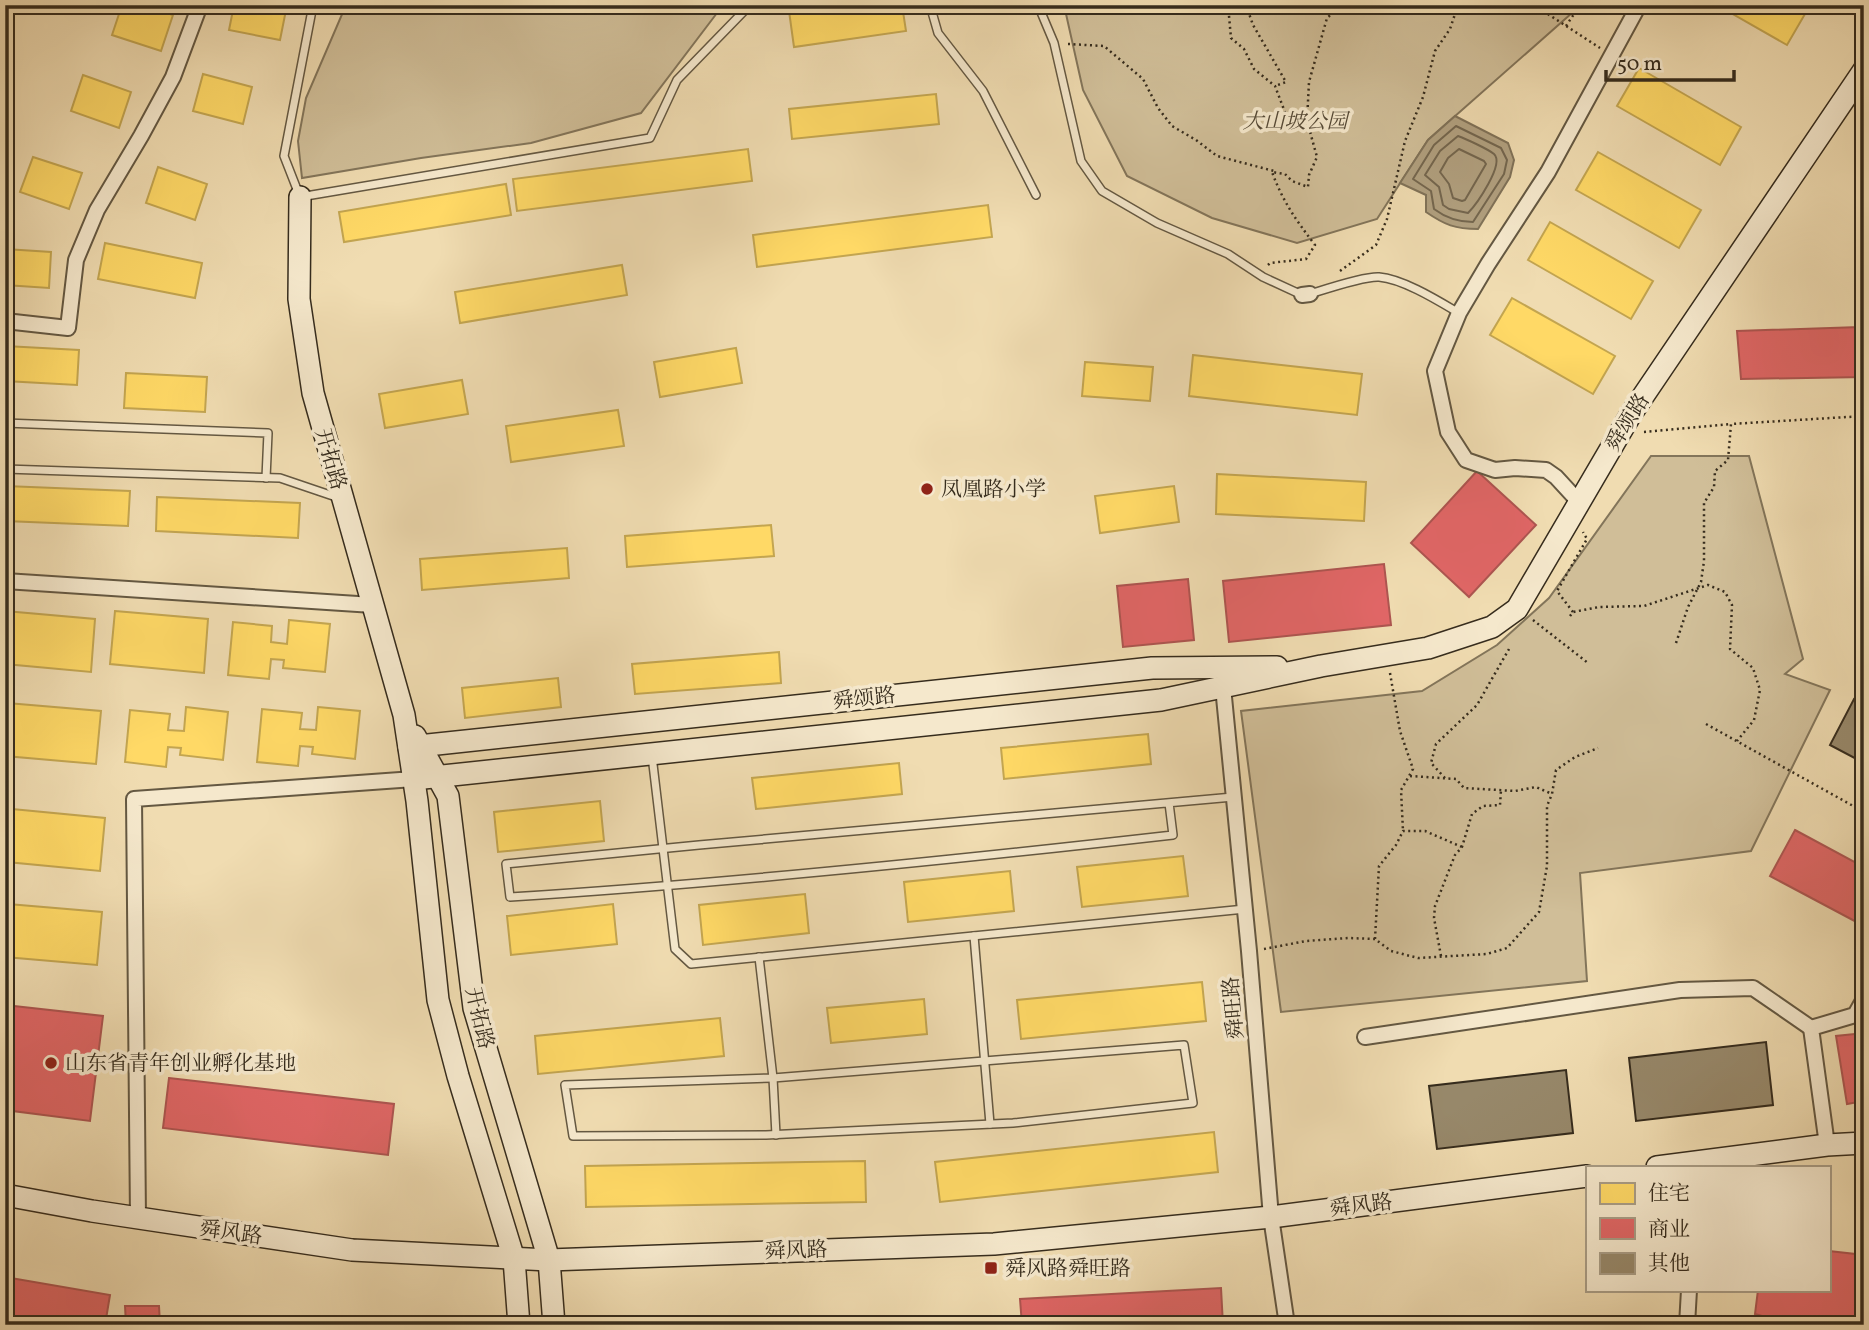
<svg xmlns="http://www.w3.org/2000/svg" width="1869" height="1330" viewBox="0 0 1869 1330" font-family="Vollkorn,'Noto Serif SC',serif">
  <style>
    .green { fill: #d0be98; stroke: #83755a; stroke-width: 2 }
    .water { fill: #b1a07f; stroke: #807258; stroke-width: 2 }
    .homes { fill: #ffd966; stroke: #c3a550; stroke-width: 2 }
    .shops { fill: #e06666; stroke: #ad5550; stroke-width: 2 }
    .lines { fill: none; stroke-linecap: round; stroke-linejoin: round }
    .shore { stroke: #74664e; stroke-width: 2 }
    .building { fill: #97886a; stroke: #362c1d; stroke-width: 2 }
    .lane-casing { stroke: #645842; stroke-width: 10 }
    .street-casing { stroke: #645842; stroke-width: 18 }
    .secondary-casing { stroke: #362c1d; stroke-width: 24 }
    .path { stroke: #362c1d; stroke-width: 2.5; stroke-dasharray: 2 3.5; stroke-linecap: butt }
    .lane { stroke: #f5e8cc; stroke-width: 7 }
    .street { stroke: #f5e8cc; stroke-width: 14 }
    .secondary { stroke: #f5e8cc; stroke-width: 21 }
    .poi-dot { fill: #8f2418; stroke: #f5e8cc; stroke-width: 2.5 }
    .labels { text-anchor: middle; stroke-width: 7; stroke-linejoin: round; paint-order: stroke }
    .park-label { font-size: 21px; font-style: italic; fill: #554936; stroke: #f5e8cc }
    .street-label { font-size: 21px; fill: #362c1d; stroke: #f5e8cc }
    .poi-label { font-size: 21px; fill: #362c1d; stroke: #f5e8cc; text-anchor: start }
  </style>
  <rect width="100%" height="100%" fill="#f0dcb1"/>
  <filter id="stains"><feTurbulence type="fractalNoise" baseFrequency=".00286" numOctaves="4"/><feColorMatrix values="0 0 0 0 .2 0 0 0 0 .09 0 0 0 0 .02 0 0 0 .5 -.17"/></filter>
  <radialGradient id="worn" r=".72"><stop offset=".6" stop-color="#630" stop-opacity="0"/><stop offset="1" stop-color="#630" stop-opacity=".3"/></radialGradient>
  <g class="green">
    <path d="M346,5H717V13L641,113L531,143L421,158L302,178L298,141L306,98Z"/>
    <path d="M1064,5H1581L1428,140L1377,219L1297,243L1212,218L1127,176L1083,90Z"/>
    <path d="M1651,456H1749L1803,659L1785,674L1830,690L1751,851L1580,873L1587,981L1281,1012L1241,711L1422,691L1497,645L1549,598Z"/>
  </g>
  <path class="water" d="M1455,116L1508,143L1514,160L1510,177L1478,229C1455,229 1445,225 1426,212V195L1400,183L1428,140Z"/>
  <g class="homes">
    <path d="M122,5H143L173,15L161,51L112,35Z"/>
    <path d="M234,5H287L280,40L229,30Z"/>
    <path d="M831,5H902L906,31L794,47L789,11Z"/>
    <path d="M1717,5H1806L1809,7L1787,45Z"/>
    <path d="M1639,68L1741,127L1720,165L1617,106Z"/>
    <path d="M203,74L252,87L243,124L193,111Z"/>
    <path d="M83,75L131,92L119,128L71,111Z"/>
    <path d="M936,94L939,124L792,139L789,109Z"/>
    <path d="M748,149L752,181L517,211L513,179Z"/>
    <path d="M1598,152L1701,210L1679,248L1576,190Z"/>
    <path d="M33,157L82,173L69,209L20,192Z"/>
    <path d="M158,167L207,184L195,220L146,203Z"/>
    <path d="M506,184L511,215L344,242L339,212Z"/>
    <path d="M988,205L992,237L757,267L753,235Z"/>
    <path d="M1550,222L1653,281L1631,319L1528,260Z"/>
    <path d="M105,243L202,263L195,298L98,279Z"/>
    <path d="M5,249L51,252L49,288L5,285Z"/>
    <path d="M622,265L627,295L460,323L455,292Z"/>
    <path d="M1512,298L1615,356L1593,394L1490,335Z"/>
    <path d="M5,346L79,350L77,385L5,381Z"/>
    <path d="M736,348L742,383L660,397L654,362Z"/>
    <path d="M1193,355L1362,374L1357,415L1189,396Z"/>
    <path d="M1085,362L1153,367L1150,401L1082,396Z"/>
    <path d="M126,373L207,377L205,412L124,408Z"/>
    <path d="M462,380L468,414L385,428L379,394Z"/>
    <path d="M618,410L624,446L511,462L506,426Z"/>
    <path d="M1217,474L1366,482L1364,521L1216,514Z"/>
    <path d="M5,486L130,491L128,526L5,521Z"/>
    <path d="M1174,486L1179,522L1100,533L1095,496Z"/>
    <path d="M157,497L300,503L298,538L156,531Z"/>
    <path d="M771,525L774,556L627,567L625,536Z"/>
    <path d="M567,548L569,578L422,590L420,559Z"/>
    <path d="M5,611L95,619L91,672L5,664Z"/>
    <path d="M115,611L208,619L204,673L110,664Z"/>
    <path d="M289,620L330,624L325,672L283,668L284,660L271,659L269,679L228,675L233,622L272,626L271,642L287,644Z"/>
    <path d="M779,652L781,683L635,694L632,664Z"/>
    <path d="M558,678L561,707L465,718L462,688Z"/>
    <path d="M7,703L101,711L96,764L5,756Z"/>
    <path d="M186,707L228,712L223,760L180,755L181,748L168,747L166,767L125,762L130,710L170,714L168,730L184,731Z"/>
    <path d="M318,707L360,711L355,759L312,754L313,747L300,746L298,766L257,762L262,709L302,713L300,729L316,730Z"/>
    <path d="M1148,734L1151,764L1004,779L1001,748Z"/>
    <path d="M899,763L902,794L756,809L752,778Z"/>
    <path d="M600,801L604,841L498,852L494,812Z"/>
    <path d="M12,809L105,818L100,871L7,862Z"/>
    <path d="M1183,856L1188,896L1082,907L1077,867Z"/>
    <path d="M1010,871L1014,911L908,922L904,882Z"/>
    <path d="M805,894L809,933L703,945L699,905Z"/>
    <path d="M8,904L102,912L97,965L5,957Z"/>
    <path d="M613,904L617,944L511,955L507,916Z"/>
    <path d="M1202,982L1206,1021L1021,1039L1017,1000Z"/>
    <path d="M924,999L927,1034L831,1043L827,1008Z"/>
    <path d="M720,1018L724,1056L538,1074L535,1036Z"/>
    <path d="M1214,1132L1218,1172L940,1202L935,1162Z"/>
    <path d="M865,1161L866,1202L586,1207L585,1166Z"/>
  </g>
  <g class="shops">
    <path d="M1862,309H1864V377L1741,379L1737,331L1860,327Z"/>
    <path d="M1477,471L1536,525L1469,597L1411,543Z"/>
    <path d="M1384,564L1391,625L1229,642L1223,581Z"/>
    <path d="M1188,579L1194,640L1123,647L1117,586Z"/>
    <path d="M1795,830L1864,867V926L1770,876Z"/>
    <path d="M5,1005L103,1016L90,1121L5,1110Z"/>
    <path d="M1864,1033V1101L1847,1104L1836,1036Z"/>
    <path d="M169,1078L394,1104L388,1155L163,1128Z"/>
    <path d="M1829,1251L1864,1255V1325H1777L1767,1323L1766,1317L1755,1314L1758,1290H1829Z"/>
    <path d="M5,1277L110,1295L105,1325H5Z"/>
    <path d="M1221,1288L1223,1325H1022L1020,1299Z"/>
    <path d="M125,1306H159L160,1325H126Z"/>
  </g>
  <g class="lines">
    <g class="shore">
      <path d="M1456,126L1501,148L1507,160L1504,174L1473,222C1458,222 1446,218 1434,209L1431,191L1413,179L1434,145Z"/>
      <path d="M1458,136C1466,139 1488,149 1494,154C1505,164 1476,205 1468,213L1449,209L1443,205L1439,187L1425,175L1440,151Z"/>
      <path d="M1459,149L1484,161L1486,164L1465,200L1462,201L1453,198L1449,184L1440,172L1448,158Z"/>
    </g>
  </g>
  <g class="building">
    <path d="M1854,699L1864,704V763L1830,745Z"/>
    <path d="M1766,1042L1773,1105L1636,1121L1629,1058Z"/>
    <path d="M1566,1070L1573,1133L1437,1149L1429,1086Z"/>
  </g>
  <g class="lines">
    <defs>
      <g id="lane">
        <path d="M313,5L284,156L300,197L650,138L677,80L747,8V5"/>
        <path d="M930,5L938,33L983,91L1036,195"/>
        <path d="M1038,5L1054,43L1081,161L1102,191L1157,223L1228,254L1263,277L1302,295"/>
        <path d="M1310,294C1326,289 1364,276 1379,277C1403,279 1437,300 1459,313"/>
        <path d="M5,423L268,433L266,478"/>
        <path d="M5,469L280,478L339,498"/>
        <path d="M652,756L675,949L691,964L1245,909"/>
        <path d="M1169,803L1173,835C953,860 732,883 510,897L506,864L699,845L1233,797"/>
        <path d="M974,936L990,1124"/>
        <path d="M759,957L773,1078L776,1135"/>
        <path d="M1184,1045L1193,1103L1013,1123L766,1135L573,1136L565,1085L773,1078Z"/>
      </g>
      <g id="street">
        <path d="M1302,295L1310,294"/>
        <path d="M5,321L68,328L76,260L97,210L141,136L173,77L200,5"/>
        <path d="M1579,502L1556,477L1546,470L1515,468L1495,470L1466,460L1448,432L1435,371L1459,313L1488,264L1548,172L1639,5"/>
        <path d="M5,581L373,605"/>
        <path d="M1223,687L1249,951L1271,1217L1287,1325"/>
        <path d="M1365,1037L1680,990L1753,988L1811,1028"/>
        <path d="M1827,1145L1811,1028L1855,1015L1864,999"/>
        <path d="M138,1218L134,799L414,779"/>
        <path d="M1687,1325L1689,1290"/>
      </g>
      <g id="secondary">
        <path d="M300,197L299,299L313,393L404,715L417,801L438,1000L458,1076L514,1259L519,1325"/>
        <path d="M415,736L448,796L474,1008L549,1260L554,1325"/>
        <path d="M409,747L1152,668L1277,667"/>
        <path d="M414,779L1161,700L1321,666L1428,648L1492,627L1517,609L1631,414L1864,70"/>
        <path d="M1657,1167L1827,1145L1864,1143"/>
        <path d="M5,1195L92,1211L352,1250L549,1260L994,1244L1271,1217L1587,1176"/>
      </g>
    </defs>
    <use href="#lane" class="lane-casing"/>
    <use href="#street" class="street-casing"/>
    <use href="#secondary" class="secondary-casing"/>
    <g class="path">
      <path d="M1228,5L1231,38L1244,49L1254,69L1275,86L1291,128"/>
      <path d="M1246,5L1253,25L1286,82L1275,86"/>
      <path d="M1534,5L1600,48"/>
      <path d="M1566,26L1580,5"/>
      <path d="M1068,44L1104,46L1143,79L1158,108L1172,126L1196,140L1217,156L1274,171"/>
      <path d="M1268,265L1270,263L1306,259L1315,245C1296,220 1283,202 1272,172L1285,174L1292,181L1308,187L1309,175L1317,157L1307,121L1309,82L1327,18L1342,5"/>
      <path d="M1340,271L1376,245L1387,219L1405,141L1423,97L1435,51L1450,29L1458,5"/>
      <path d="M1644,432L1731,424"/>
      <path d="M1573,612L1557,591L1587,539L1583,532"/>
      <path d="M1570,616L1573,612L1599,607L1644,606L1708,585L1725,592L1732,605L1730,649L1753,668L1760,690L1754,720L1737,741"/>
      <path d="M1533,620L1588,663"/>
      <path d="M1676,643L1688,607L1701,582L1704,561V503L1714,487L1715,471L1728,460L1731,424L1864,416"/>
      <path d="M1390,673L1400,731L1413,769L1401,790L1403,831"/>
      <path d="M1706,724L1864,812"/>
      <path d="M1410,776L1456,779L1464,788L1515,791L1536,787L1552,794"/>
      <path d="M1445,778L1431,763L1436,744L1477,705L1509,649"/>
      <path d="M1375,939L1379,866L1396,845L1403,831H1425L1462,847"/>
      <path d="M1264,949L1306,941L1348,938L1375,939L1391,951L1418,958L1487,954L1507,948L1539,912L1547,866V806L1552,794L1556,770L1575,757L1598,748"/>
      <path d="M1441,956L1434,918L1435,906L1455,855L1462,847L1472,814L1483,806L1500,805L1501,790"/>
    </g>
    <use href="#lane" class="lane"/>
    <use href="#street" class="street"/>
    <use href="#secondary" class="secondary"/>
  </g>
  <g class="poi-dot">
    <circle cx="927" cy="489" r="7"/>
    <circle cx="51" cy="1063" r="7"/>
    <rect x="984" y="1261" width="14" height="14" rx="3.5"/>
  </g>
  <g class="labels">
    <g class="park-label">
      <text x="1295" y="128">大山坡公园</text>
    </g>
    <g class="street-label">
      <text transform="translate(1627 422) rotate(-58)" y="7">舜颂路</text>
      <text transform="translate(331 459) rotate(74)" y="7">开拓路</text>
      <text transform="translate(864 698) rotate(-6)" y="7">舜颂路</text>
      <text transform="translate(1233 1008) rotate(-95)" y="7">舜旺路</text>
      <text transform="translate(480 1018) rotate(77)" y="7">开拓路</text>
      <text transform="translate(1361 1205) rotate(-7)" y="7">舜风路</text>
      <text transform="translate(231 1232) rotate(8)" y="7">舜风路</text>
      <text transform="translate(796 1250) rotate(-2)" y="7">舜风路</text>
    </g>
    <g class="poi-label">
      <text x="941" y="496">凤凰路小学</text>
      <text x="65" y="1070">山东省青年创业孵化基地</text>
      <text x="1005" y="1275">舜风路舜旺路</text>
    </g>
  </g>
  <rect width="1869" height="1330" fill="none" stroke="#f0dcb1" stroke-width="28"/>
  <rect x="7" y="7" width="1855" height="1316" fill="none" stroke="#362c1d" stroke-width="3.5"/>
  <rect x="14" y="14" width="1841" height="1302" fill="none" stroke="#362c1d" stroke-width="2"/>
  <rect x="1586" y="1166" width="245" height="126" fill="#f5e8cc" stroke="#a99d86" stroke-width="2"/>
  <rect x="1600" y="1183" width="35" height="21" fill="#ffd966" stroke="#a99d86" stroke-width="2"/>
  <text x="1648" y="1200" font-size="21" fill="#362c1d">住宅</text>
  <rect x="1600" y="1218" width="35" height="21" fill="#e06666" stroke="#a99d86" stroke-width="2"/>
  <text x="1648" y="1236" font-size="21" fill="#362c1d">商业</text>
  <rect x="1600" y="1253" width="35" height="21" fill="#97886a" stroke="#a99d86" stroke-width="2"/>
  <text x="1648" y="1270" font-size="21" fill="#362c1d">其他</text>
  <path d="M1606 70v10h128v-10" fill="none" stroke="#362c1d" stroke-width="3.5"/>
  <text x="1617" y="70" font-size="21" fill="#362c1d" stroke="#f5e8cc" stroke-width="5" paint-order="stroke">50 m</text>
  <rect width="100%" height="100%" filter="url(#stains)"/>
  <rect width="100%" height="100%" fill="url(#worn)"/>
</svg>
